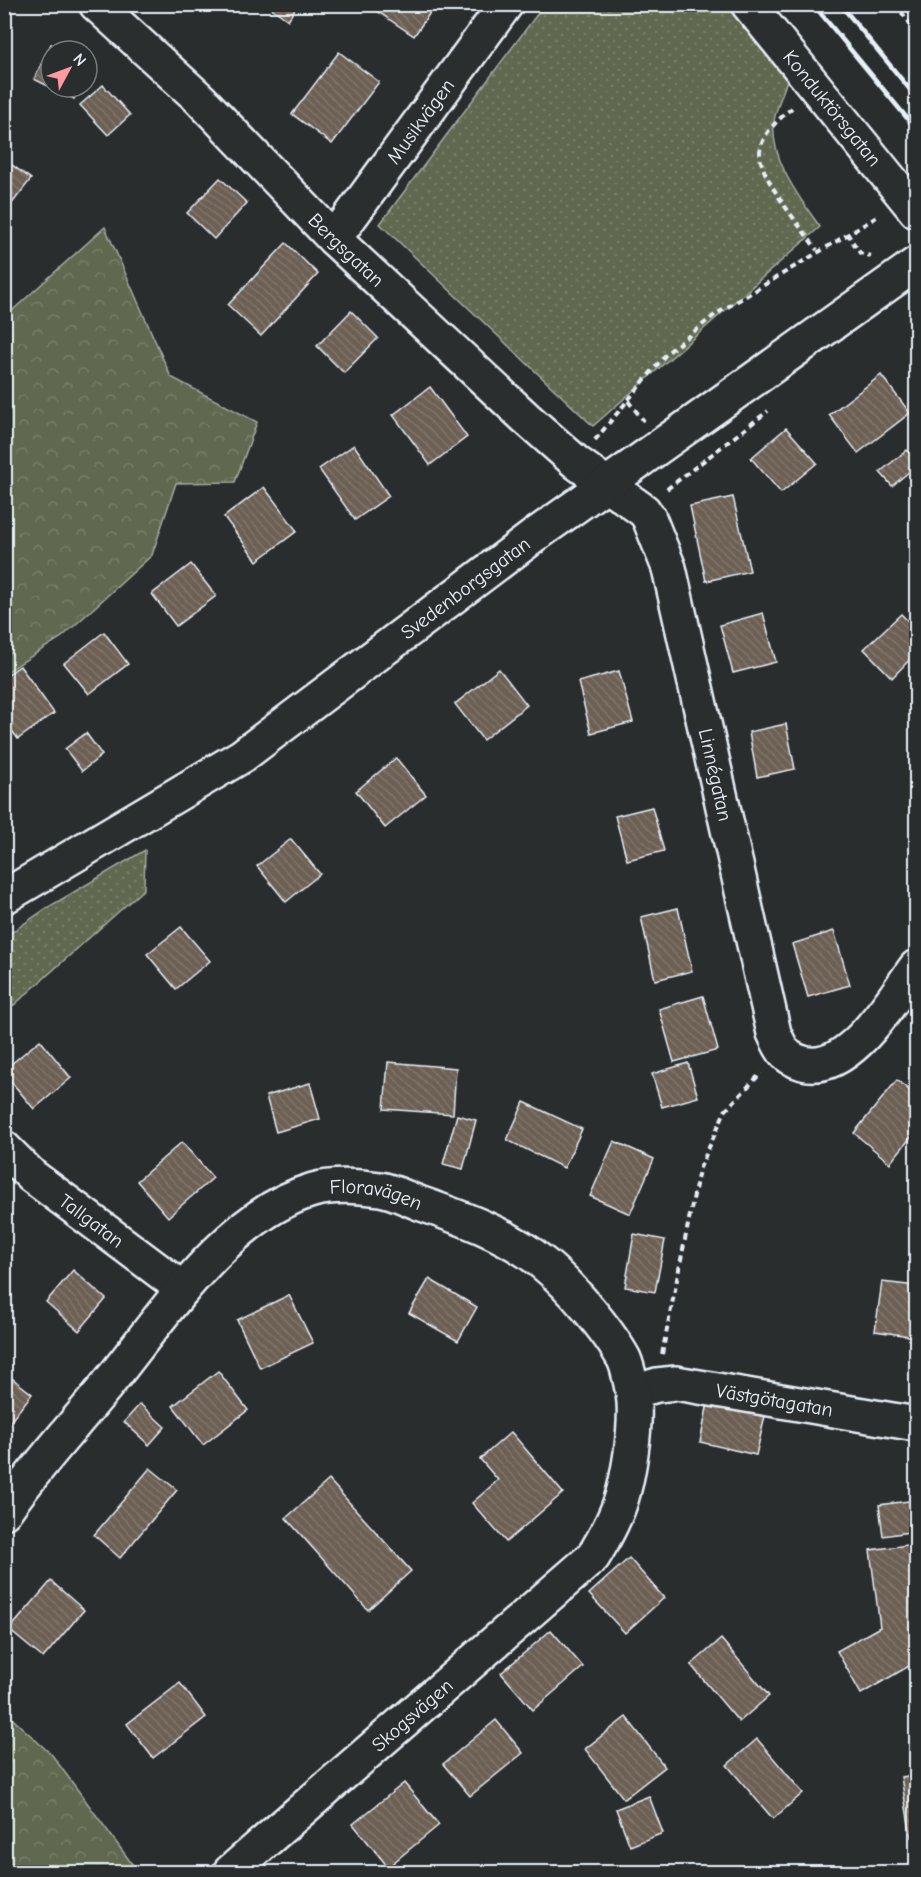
<svg xmlns="http://www.w3.org/2000/svg" width="921" height="1877" viewBox="0 0 921 1877" font-family="'Comic Neue',sans-serif">
  <style>
    .green { fill: url(#green-dots); stroke: #a4ada4; stroke-width: 1.5 }
    .forest { fill: url(#forest-crowns); stroke: #a4ada4; stroke-width: 1.5 }
    .building { fill: url(#building-back-hatch); stroke: #e8f1f8; stroke-width: 1.5 }
    .lines { fill: none; stroke-linecap: round; stroke-linejoin: round }
    .street-casing { stroke: #e8f1f8; stroke-width: 38 }
    .path { stroke: #e8f1f8; stroke-width: 4; stroke-dasharray: 6 4.5; stroke-linecap: butt }
    .street { stroke: #2a2d2e; stroke-width: 33 }
    .rail { stroke: #e8f1f8; stroke-width: 4.5 }
    .labels { text-anchor: middle; stroke-width: 4.5; stroke-linejoin: round; paint-order: stroke }
    .street-label { font-size: 20px; fill: #e8f1f8; stroke: #2a2d2e }
  </style>
  <defs>
    <pattern id="green-dots" width="8" height="8" patternUnits="userSpaceOnUse" patternTransform="scale(1.5)"><rect width="8" height="8" fill="#606950"/><path d="M2 2h.1M6 6h.1" fill="none" stroke="#777f6a" stroke-width="1.8" stroke-linecap="round"/></pattern>
    <pattern id="forest-crowns" width="20" height="18" patternUnits="userSpaceOnUse" patternTransform="scale(1.5)"><rect width="20" height="18" fill="#606950"/><path d="M2 6a3 3 0 1 1 6 0M12 15a3 3 0 1 1 6 0" fill="none" stroke="#777f6a"/></pattern>
    <pattern id="building-back-hatch" width="6" height="6" patternUnits="userSpaceOnUse" patternTransform="scale(1.5)"><rect width="6" height="6" fill="#6c5e53"/><path d="M-1 5l2 2M0 0l6 6M5-1l2 2" fill="none" stroke="#81766c"/></pattern>
  </defs>
  <rect width="100%" height="100%" fill="#2a2d2e"/>
  <filter id="ink" filterUnits="userSpaceOnUse"><feTurbulence type="fractalNoise" baseFrequency=".0167" numOctaves="2"/><feDisplacementMap in="SourceGraphic" scale="12" xChannelSelector="R" yChannelSelector="G"/><feConvolveMatrix kernelMatrix="1 2 1 2 8 2 1 2 1" color-interpolation-filters="sRGB"/></filter>
  <g filter="url(#ink)">
    <g class="green">
      <path d="M727,4L787,80C783,93 776,108 774,121C770,160 799,197 820,227L593,426L380,224L544,5Z"/>
      <path d="M145,850L144,889L5,1013V937L47,908Z"/>
    </g>
    <g class="forest">
      <path d="M105,227L171,377L257,422L235,482L176,483L152,555L62,637L5,673V317Z"/>
      <path d="M4,1711L52,1755L138,1872H5Z"/>
    </g>
    <g class="building">
      <path d="M266,4H298L288,20Z"/>
      <path d="M378,4H436L414,36L374,9Z"/>
      <path d="M51,44L64,51H51V87H81L74,99L34,79Z"/>
      <path d="M339,52L379,82L332,144L292,114Z"/>
      <path d="M103,85L130,115L108,135L80,105Z"/>
      <path d="M4,159L31,179L7,210L4,208Z"/>
      <path d="M220,178L247,203L214,239L187,213Z"/>
      <path d="M286,243L318,274L261,336L228,305Z"/>
      <path d="M351,311L378,338L344,373L317,346Z"/>
      <path d="M916,331V349L908,338Z"/>
      <path d="M881,375L910,413L858,453L829,415Z"/>
      <path d="M430,387L467,437L430,465L393,415Z"/>
      <path d="M786,428L817,463L781,493L751,458Z"/>
      <path d="M354,445L389,496L355,520L319,469Z"/>
      <path d="M907,450L916,462V466L892,486L880,472Z"/>
      <path d="M264,487L297,531L257,561L224,517Z"/>
      <path d="M733,497L750,571L706,581L690,506Z"/>
      <path d="M191,564L216,596L176,626L152,594Z"/>
      <path d="M763,613L776,662L733,673L720,625Z"/>
      <path d="M901,614L916,629V653L892,678L864,649Z"/>
      <path d="M104,632L128,664L89,694L64,663Z"/>
      <path d="M20,666L54,713L18,739L4,720V677Z"/>
      <path d="M499,669L527,705L483,740L455,704Z"/>
      <path d="M619,671L633,722L591,733L578,682Z"/>
      <path d="M786,724L795,769L757,777L749,732Z"/>
      <path d="M86,733L102,755L82,771L65,749Z"/>
      <path d="M396,758L426,795L385,828L356,791Z"/>
      <path d="M652,807L664,851L627,860L615,816Z"/>
      <path d="M291,839L320,874L286,902L257,866Z"/>
      <path d="M678,908L692,971L655,980L641,917Z"/>
      <path d="M181,927L210,961L176,989L147,954Z"/>
      <path d="M834,931L850,985L808,997L792,944Z"/>
      <path d="M703,996L718,1050L674,1062L659,1009Z"/>
      <path d="M40,1040L71,1078L34,1109L4,1073V1070Z"/>
      <path d="M388,1062L456,1068L453,1114L384,1109Z"/>
      <path d="M688,1063L698,1097L662,1107L652,1074Z"/>
      <path d="M897,1080L916,1096V1131L890,1163L854,1133Z"/>
      <path d="M310,1083L320,1119L276,1132L266,1096Z"/>
      <path d="M524,1102L582,1129L564,1168L507,1140Z"/>
      <path d="M457,1115L476,1120L463,1169L443,1164Z"/>
      <path d="M614,1141L654,1159L630,1214L590,1196Z"/>
      <path d="M182,1142L213,1178L168,1217L137,1181Z"/>
      <path d="M634,1234L665,1240L655,1292L625,1287Z"/>
      <path d="M73,1270L106,1299L79,1331L46,1302Z"/>
      <path d="M429,1279L477,1307L458,1341L409,1313Z"/>
      <path d="M882,1282L916,1286V1337L875,1331Z"/>
      <path d="M289,1295L313,1343L260,1368L237,1320Z"/>
      <path d="M218,1371L248,1410L203,1445L173,1406Z"/>
      <path d="M4,1372L32,1394L6,1427L4,1426Z"/>
      <path d="M708,1403L765,1416L756,1455L700,1442Z"/>
      <path d="M140,1404L165,1427L149,1445L124,1422Z"/>
      <path d="M511,1432L563,1493L506,1542L472,1503L498,1480L480,1459Z"/>
      <path d="M150,1468L177,1490L120,1558L94,1535Z"/>
      <path d="M329,1480L411,1571L368,1610L286,1518Z"/>
      <path d="M916,1500V1531L883,1536L879,1505Z"/>
      <path d="M915,1544L916,1662L861,1694L837,1651L880,1627L870,1550Z"/>
      <path d="M629,1558L664,1598L625,1633L589,1594Z"/>
      <path d="M51,1581L84,1610L43,1658L9,1630Z"/>
      <path d="M551,1630L583,1667L533,1710L501,1673Z"/>
      <path d="M721,1639L769,1696L739,1722L691,1665Z"/>
      <path d="M180,1683L206,1717L153,1758L127,1724Z"/>
      <path d="M626,1717L665,1767L624,1799L585,1749Z"/>
      <path d="M496,1720L523,1753L470,1796L443,1764Z"/>
      <path d="M757,1739L803,1793L773,1819L727,1765Z"/>
      <path d="M916,1775V1836L911,1837L901,1777Z"/>
      <path d="M404,1783L439,1825L388,1867L353,1824Z"/>
      <path d="M649,1796L663,1833L630,1846L616,1809Z"/>
    </g>
    <g class="lines">
      <defs>
        <g id="street">
          <path id="s1" d="M96,4L200,99L334,239L526,418L577,463L644,511L649,518L669,568L774,1033C781,1049 785,1058 803,1063C849,1075 892,999 916,967"/>
          <path id="s2" d="M748,4L916,211"/>
          <path id="s3" d="M334,239L506,4"/>
          <path id="s4" d="M4,897L242,756L538,533L916,264"/>
          <path id="s5" d="M4,1148L32,1176L183,1289"/>
          <path id="s6" d="M633,1392L657,1385L676,1383L916,1424"/>
          <path id="s7" d="M4,1512C34,1469 69,1431 102,1391C158,1324 225,1215 313,1190C333,1184 359,1186 380,1189C393,1191 406,1198 419,1203C462,1218 508,1234 544,1264C570,1285 608,1330 624,1359C628,1368 630,1379 632,1389C639,1418 628,1488 615,1516C609,1530 601,1544 593,1557L230,1872"/>
        </g>
      </defs>
      <use href="#street" class="street-casing"/>
      <g class="path">
        <path d="M895,4L916,31"/>
        <path d="M792,108C778,120 761,134 760,153C759,178 802,228 817,250"/>
        <path d="M847,233L860,253L871,256"/>
        <path d="M628,401L644,421"/>
        <path d="M595,440L667,353L716,314L880,215"/>
        <path d="M667,489L768,411"/>
        <path d="M662,1354L699,1170L725,1111L761,1073"/>
      </g>
      <use href="#street" class="street"/>
      <g class="rail">
        <path d="M813,4L916,129"/>
        <path d="M840,4L916,97"/>
      </g>
    </g>
  </g>
  <g class="labels">
    <g class="street-label">
      <text dy="7" stroke="none"><textPath href="#s2" startOffset="134">Konduktörsgatan</textPath></text>
      <text dy="7" stroke="none"><textPath href="#s3" startOffset="146">Musikvägen</textPath></text>
      <text dy="7" stroke="none"><textPath href="#s1" startOffset="351">Bergsgatan</textPath></text>
      <text dy="7" stroke="none"><textPath href="#s4" startOffset="556">Svedenborgsgatan</textPath></text>
      <text dy="7" stroke="none"><textPath href="#s1" startOffset="1022">Linnégatan</textPath></text>
      <text dy="7" stroke="none"><textPath href="#s7" startOffset="516">Floravägen</textPath></text>
      <text dy="7" stroke="none"><textPath href="#s5" startOffset="114">Tallgatan</textPath></text>
      <text dy="7" stroke="none"><textPath href="#s6" startOffset="144">Västgötagatan</textPath></text>
      <text transform="translate(412 1715) rotate(-41)" y="7">Skogsvägen</text>
    </g>
  </g>
  <rect width="921" height="1877" fill="none" stroke="#2a2d2e" stroke-width="24"/>
  <rect x="12" y="12" width="897" height="1853" fill="none" stroke="#e8f1f8" stroke-width="2" filter="url(#ink)"/>
  <g transform="translate(69 69) rotate(49)"><circle r="28" fill="#2a2d2e" stroke="#767b7f" stroke-width="1.5"/>
  <path d="M0-4.5L10 22L0 15L-10 22Z" fill="#ff9aa2"/>
  <text y="-9" font-size="16" font-weight="bold" text-anchor="middle" fill="#e8f1f8">N</text>
  </g>
</svg>
